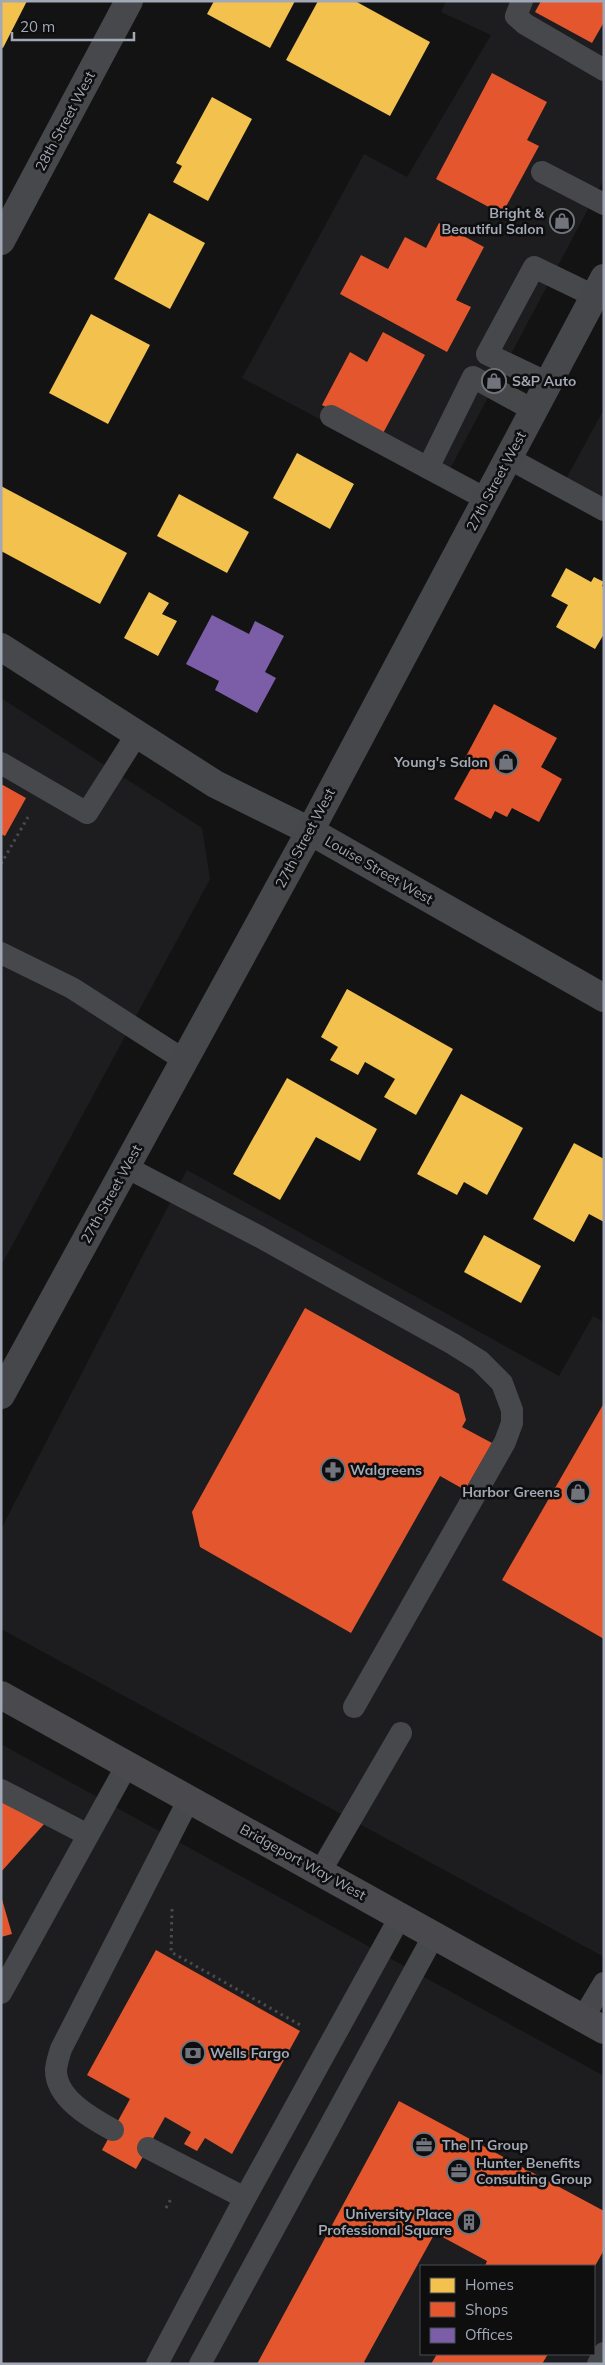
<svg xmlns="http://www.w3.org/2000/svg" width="605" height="2365" viewBox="0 0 605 2365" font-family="Mulish,sans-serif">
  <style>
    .built { fill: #1d1d1f; fill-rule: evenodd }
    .homes { fill: #f2c14e }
    .shops { fill: #e4572e }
    .offices { fill: #7b5ea7 }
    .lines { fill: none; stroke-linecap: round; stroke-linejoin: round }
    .path { stroke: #494a4e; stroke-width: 3; stroke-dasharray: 2.5 4; stroke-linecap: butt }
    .lane { stroke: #47484c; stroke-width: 22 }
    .street { stroke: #47484c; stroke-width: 28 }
    .secondary { stroke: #46474b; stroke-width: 28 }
    .primary { stroke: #4a4a4e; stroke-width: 28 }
    .labels { text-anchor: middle; stroke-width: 5; stroke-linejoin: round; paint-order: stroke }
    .street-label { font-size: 14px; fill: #a3a8b6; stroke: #0e0e0f }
    .poi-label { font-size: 14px; font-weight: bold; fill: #a3a8b6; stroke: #0e0e0f; text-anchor: start }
  </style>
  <rect width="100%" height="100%" fill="#131313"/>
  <g class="built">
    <path d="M446,1H604V179L442,484L242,378L364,154L407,177L491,35L441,12Z"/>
    <path d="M604,409V517L559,492Z"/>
    <path d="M1,698L202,828L210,879L1,1266Z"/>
    <path d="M187,1170L559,1376L593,1316L604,1322V1957L1,1629V1529Z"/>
    <path d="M1,1744L604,2076V2364H1ZM421,2266H594V2354H421Z"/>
  </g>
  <g class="homes">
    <path d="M1,1H27L3,48L1,47Z"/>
    <path d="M214,1H295L270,48L207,14Z"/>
    <path d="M318,1H355L430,42L390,116L286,60Z"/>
    <path d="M212,97L252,119L208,201L173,182L182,166L176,163Z"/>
    <path d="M149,213L205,243L170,309L114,279Z"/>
    <path d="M91,314L150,345L108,424L49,393Z"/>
    <path d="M297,453L354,484L330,529L273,498Z"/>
    <path d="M1,486L127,553L100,604L1,551Z"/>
    <path d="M179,494L249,532L227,573L157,536Z"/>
    <path d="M566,568L591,582L594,577L604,582L602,586L604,587V634L595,649L556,627L568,605L551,596Z"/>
    <path d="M149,592L169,603L162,614L177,621L158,656L124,638Z"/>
    <path d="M347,989L453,1049L416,1115L384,1097L395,1079L365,1062L358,1075L330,1060L338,1047L321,1037Z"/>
    <path d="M287,1078L377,1129L360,1161L316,1137L280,1200L233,1174Z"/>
    <path d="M461,1094L523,1128L487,1195L464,1182L457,1195L417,1174Z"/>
    <path d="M574,1143L604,1159V1222L589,1214L574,1242L533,1219Z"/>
    <path d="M484,1235L541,1266L521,1303L464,1272Z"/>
  </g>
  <g class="shops">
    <path d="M541,1H604V22L592,43L535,12Z"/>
    <path d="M492,73L547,102L527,140L539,146L502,214L436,179Z"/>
    <path d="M439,223L484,247L456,300L471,307L447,352L340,294L361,255L388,269L405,237L426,248Z"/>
    <path d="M383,332L425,355L381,437L322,405L350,352L367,362Z"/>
    <path d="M494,704L557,738L541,767L562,779L539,822L512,808L507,817L495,811L491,819L454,799L473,765L464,760Z"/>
    <path d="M1,784L26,798L5,836L1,834Z"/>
    <path d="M305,1308L459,1394L466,1420L462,1427L492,1443L465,1490L440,1476L351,1633L200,1547L192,1512Z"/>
    <path d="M604,1403V1639L502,1580Z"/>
    <path d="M1,1802L45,1823L1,1872Z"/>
    <path d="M1,1896L12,1934L1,1937Z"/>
    <path d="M156,1950L300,2031L232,2154L205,2138L197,2151L184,2144L191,2132L165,2117L136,2169L102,2150L130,2099L87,2075Z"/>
    <path d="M399,2101L604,2211V2250L595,2266H485L487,2261L435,2233L364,2362L366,2364H257Z"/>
    <path d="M437,2354H548L542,2364H431Z"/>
  </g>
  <path class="offices" d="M212,615L249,634L255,621L284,636L265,672L276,678L257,713L215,690L219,681L186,664Z"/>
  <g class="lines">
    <g class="path">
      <path d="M1,864L28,817"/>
      <path d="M172,1909L171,1952L302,2026"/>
      <path d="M166,2208L172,2197"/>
    </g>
    <g class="lane">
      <path d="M522,1L516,16L525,24L604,70"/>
      <path d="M542,172L604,204"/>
      <path d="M548,383L487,354L534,267L594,296"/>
      <path d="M331,416L486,499"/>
      <path d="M508,458L604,510"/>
      <path d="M428,468L473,377L533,410"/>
      <path d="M1,763L87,813L137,734"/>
      <path d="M1,953L72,988L184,1060"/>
      <path d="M126,1167L260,1237L453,1344L480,1361L502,1383L512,1410V1423L505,1442L354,1707"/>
      <path d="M1,1790L88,1835"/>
      <path d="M320,1872L401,1733"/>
      <path d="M1,1993L127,1765"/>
      <path d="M583,2018L604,1983"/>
      <path d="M113,2130C91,2118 55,2098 56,2069C57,2062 59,2055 61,2049L189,1799"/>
      <path d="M148,2148L245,2198"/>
      <path d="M157,2364L245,2198L400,1917"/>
      <path d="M200,2364L434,1935"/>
      <path d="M598,2364L604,2353"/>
    </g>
    <g class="street">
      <path d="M1,241L129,1"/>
      <path d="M1,647L215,784L310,831L604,998"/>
    </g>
    <path class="secondary" d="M1,1395L310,831L604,278"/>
    <path class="primary" d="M1,1695L604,2030"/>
  </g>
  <defs>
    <symbol id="shop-ring" viewBox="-11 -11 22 22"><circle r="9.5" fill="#0e0e0f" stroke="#71747d" stroke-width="1.5"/><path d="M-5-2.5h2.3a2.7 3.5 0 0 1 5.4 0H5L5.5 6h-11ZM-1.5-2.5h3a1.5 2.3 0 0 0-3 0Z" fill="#71747d"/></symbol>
    <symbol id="pharmacy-ring" viewBox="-11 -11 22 22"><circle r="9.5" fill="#0e0e0f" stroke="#71747d" stroke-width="1.5"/><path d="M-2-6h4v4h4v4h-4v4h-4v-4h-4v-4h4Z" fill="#71747d"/></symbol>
    <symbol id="bank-ring" viewBox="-11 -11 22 22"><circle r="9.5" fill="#0e0e0f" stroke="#71747d" stroke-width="1.5"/><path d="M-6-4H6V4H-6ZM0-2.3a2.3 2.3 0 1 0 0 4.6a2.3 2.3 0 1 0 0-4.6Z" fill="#71747d"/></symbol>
    <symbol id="office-ring" viewBox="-11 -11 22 22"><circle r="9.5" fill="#0e0e0f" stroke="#71747d" stroke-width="1.5"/><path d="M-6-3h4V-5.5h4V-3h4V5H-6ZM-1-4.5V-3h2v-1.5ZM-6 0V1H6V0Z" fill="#71747d"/></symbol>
    <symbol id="building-ring" viewBox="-11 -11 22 22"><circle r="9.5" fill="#0e0e0f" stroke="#71747d" stroke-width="1.5"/><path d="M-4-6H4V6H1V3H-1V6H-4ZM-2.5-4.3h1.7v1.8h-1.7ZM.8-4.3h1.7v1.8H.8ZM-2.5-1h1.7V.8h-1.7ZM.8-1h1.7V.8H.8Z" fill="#71747d"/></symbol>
  </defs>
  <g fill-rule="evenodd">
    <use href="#shop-ring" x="548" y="207" width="28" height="28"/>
    <use href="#shop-ring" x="480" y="367" width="28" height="28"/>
    <use href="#shop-ring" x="492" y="748" width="28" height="28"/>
    <use href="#pharmacy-ring" x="319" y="1456" width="28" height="28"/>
    <use href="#shop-ring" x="564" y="1478" width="28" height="28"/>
    <use href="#bank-ring" x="179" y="2039" width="28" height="28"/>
    <use href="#office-ring" x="410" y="2131" width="28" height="28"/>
    <use href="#office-ring" x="445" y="2157" width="28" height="28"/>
    <use href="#building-ring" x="455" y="2208" width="28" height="28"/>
  </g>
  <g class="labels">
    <g class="street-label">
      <text transform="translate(65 121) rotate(-62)" y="5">28th Street West</text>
      <text transform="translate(496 481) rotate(-62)" y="5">27th Street West</text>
      <text transform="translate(305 838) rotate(-62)" y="5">27th Street West</text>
      <text transform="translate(379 870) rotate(30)" y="5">Louise Street West</text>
      <text transform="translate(111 1194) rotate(-61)" y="5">27th Street West</text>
      <text transform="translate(303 1862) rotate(29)" y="5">Bridgeport Way West</text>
    </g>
    <g class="poi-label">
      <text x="544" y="218" text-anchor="end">Bright &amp;<tspan x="544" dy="16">Beautiful Salon</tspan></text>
      <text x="512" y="386">S&amp;P Auto</text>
      <text x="488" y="767" text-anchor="end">Young's Salon</text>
      <text x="350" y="1475">Walgreens</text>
      <text x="560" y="1497" text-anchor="end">Harbor Greens</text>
      <text x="210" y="2058">Wells Fargo</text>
      <text x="442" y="2150">The IT Group</text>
      <text x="476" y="2168">Hunter Benefits<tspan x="476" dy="16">Consulting Group</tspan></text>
      <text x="452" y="2219" text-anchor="end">University Place<tspan x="452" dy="16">Professional Square</tspan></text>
    </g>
  </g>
  <rect width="605" height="2365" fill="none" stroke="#a3a8b6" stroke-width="5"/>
  <rect x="420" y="2265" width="175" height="90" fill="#0e0e0f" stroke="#4a4c52"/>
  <rect x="430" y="2278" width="25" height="15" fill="#f2c14e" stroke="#4a4c52"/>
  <text x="465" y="2290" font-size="15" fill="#a3a8b6">Homes</text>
  <rect x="430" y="2302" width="25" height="15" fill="#e4572e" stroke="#4a4c52"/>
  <text x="465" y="2315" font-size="15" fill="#a3a8b6">Shops</text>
  <rect x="430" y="2328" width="25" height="15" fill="#7b5ea7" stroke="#4a4c52"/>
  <text x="465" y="2340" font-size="15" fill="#a3a8b6">Offices</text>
  <path d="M12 32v8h122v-8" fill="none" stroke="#a3a8b6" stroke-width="2.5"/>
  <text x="20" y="32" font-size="15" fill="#a3a8b6" stroke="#0e0e0f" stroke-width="4" paint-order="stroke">20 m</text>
</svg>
